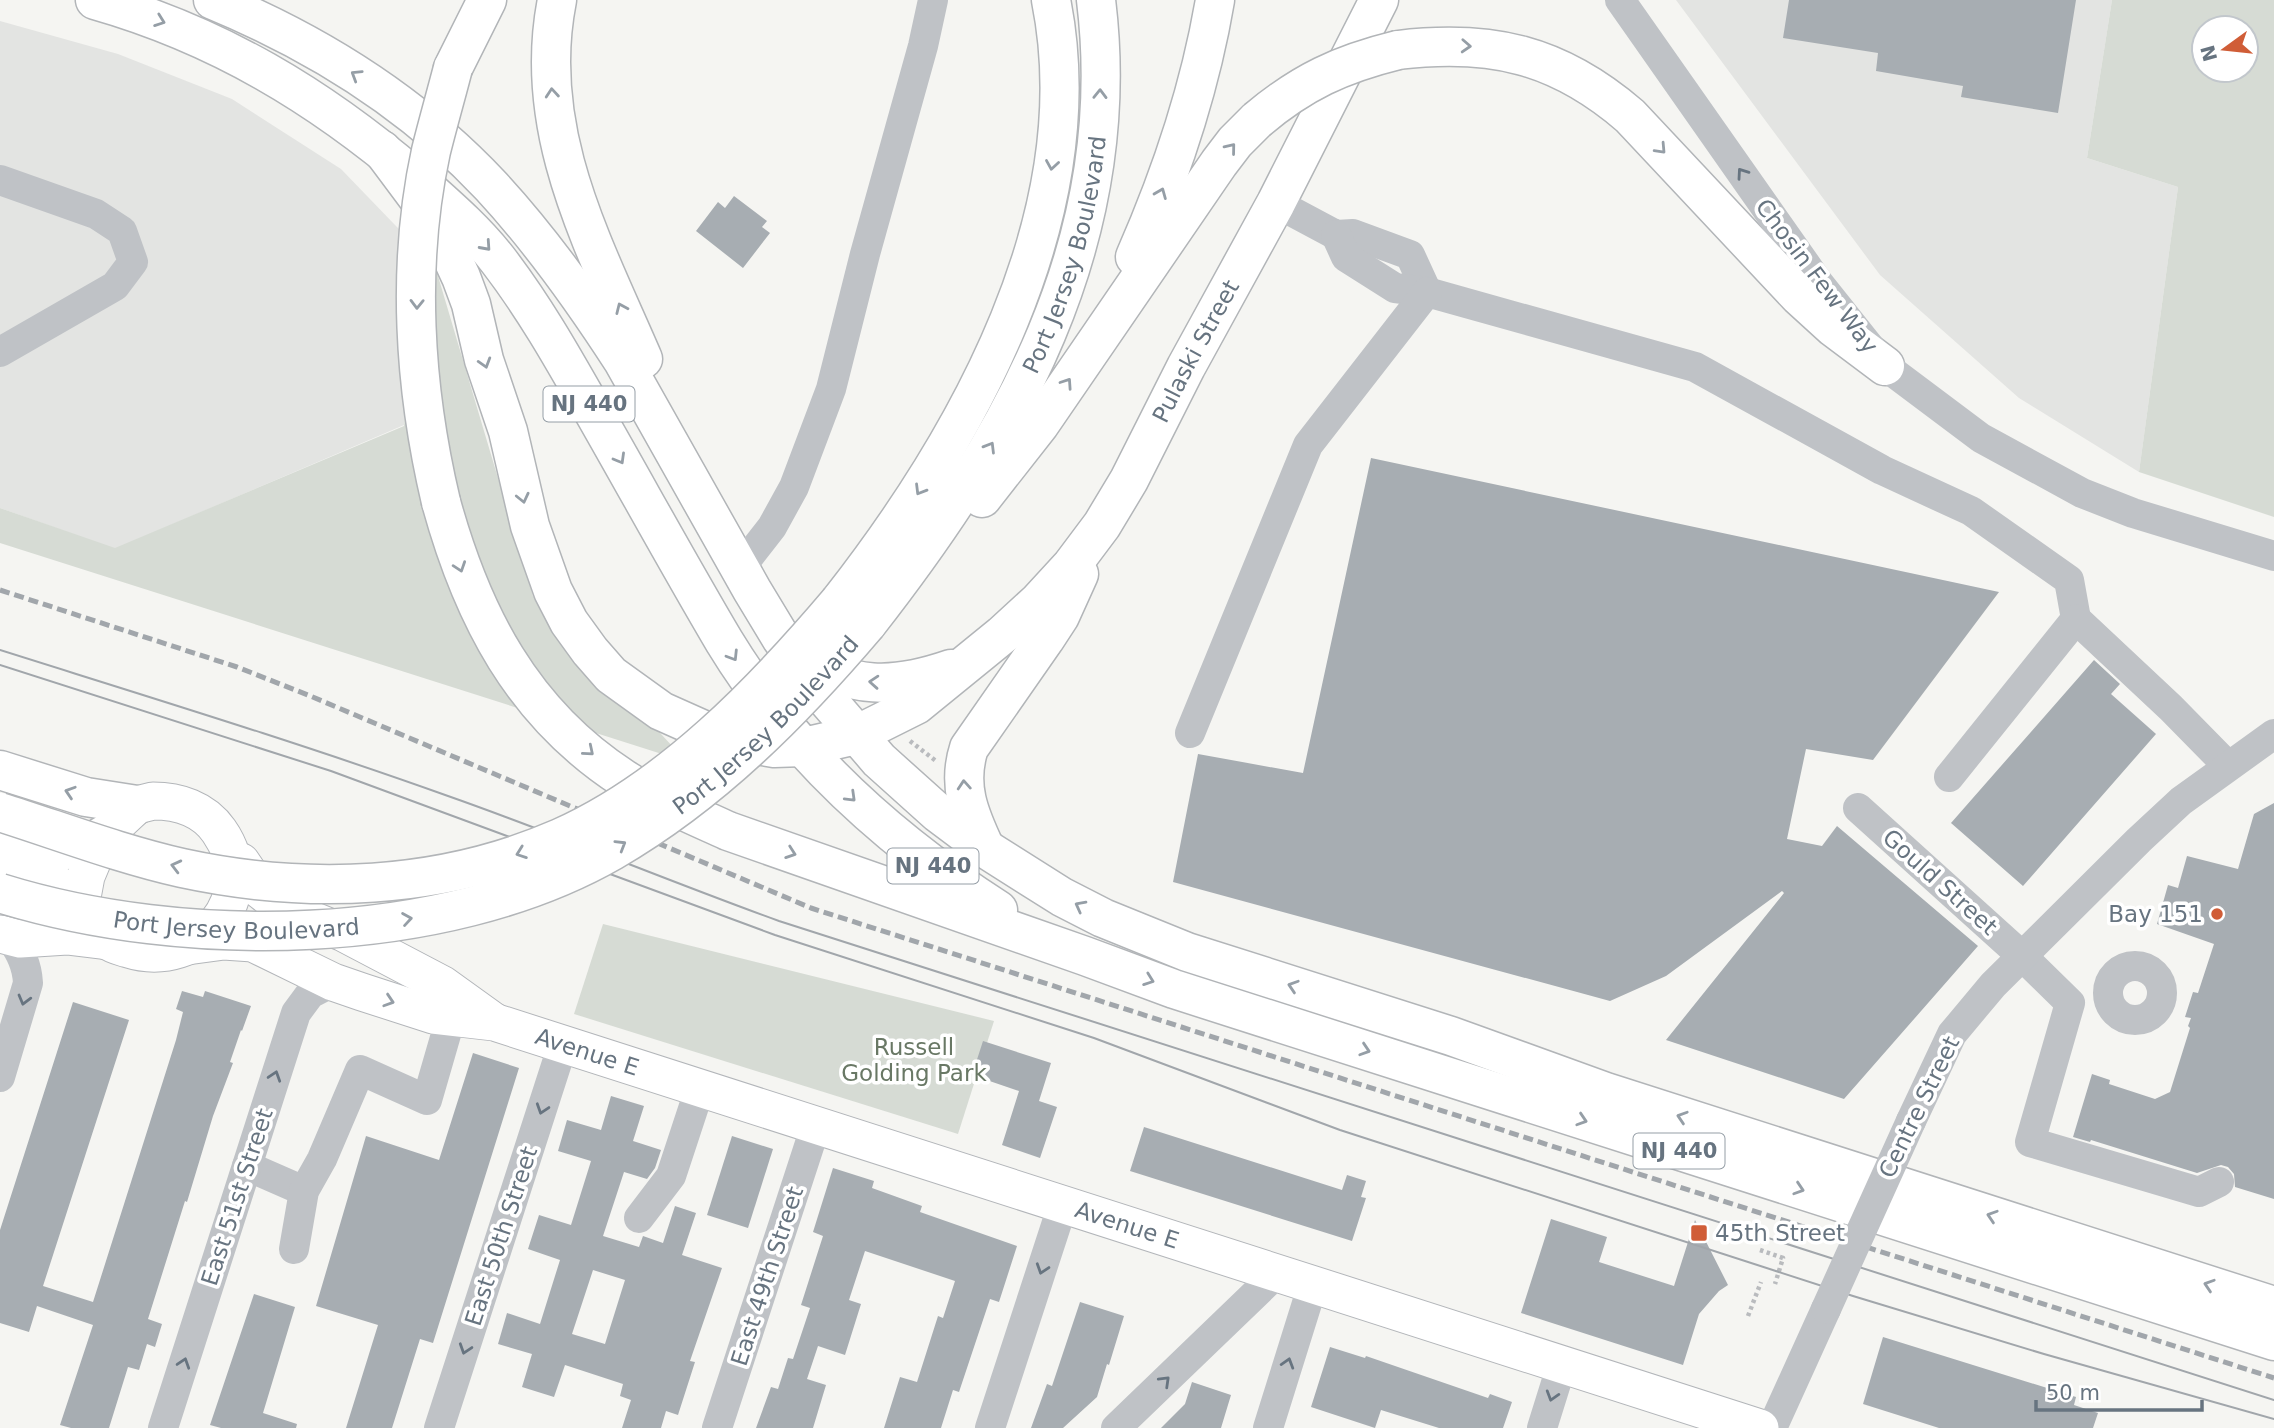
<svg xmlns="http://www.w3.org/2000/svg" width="2274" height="1428" viewBox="0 0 2274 1428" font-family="'DejaVu Sans',sans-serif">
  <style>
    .built { fill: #e3e4e2 }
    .green { fill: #d6dbd4; fill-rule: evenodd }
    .building { fill: #a7adb2; fill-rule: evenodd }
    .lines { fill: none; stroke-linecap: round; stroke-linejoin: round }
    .major-casing { stroke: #b3b6ba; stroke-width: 39 }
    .highway-casing { stroke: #b2b5b8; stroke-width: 41 }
    .path { stroke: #b9bbbe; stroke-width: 4.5; stroke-dasharray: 3.5 3.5; stroke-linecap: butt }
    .minor { stroke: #bfc2c6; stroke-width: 30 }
    .major { stroke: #fff; stroke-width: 37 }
    .highway { stroke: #fff; stroke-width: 38 }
    .tram { stroke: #a1a6ab; stroke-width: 2 }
    .rail { stroke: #a1a6ab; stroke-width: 5; stroke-dasharray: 10 5; stroke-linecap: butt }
    .highway-bridge-casing { stroke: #b2b5b8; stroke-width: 41; stroke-linecap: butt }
    .minor-bridge { stroke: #bfc2c6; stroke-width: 30 }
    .highway-bridge { stroke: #fff; stroke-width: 38 }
    .oneway { stroke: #959ea6 }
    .oneway2 { stroke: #677480 }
    .poi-dot { fill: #d05d37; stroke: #fff; stroke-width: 2.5 }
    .labels { text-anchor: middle; stroke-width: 7; stroke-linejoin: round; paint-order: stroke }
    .shield { fill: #fff; stroke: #959ea6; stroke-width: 2 }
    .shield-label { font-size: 21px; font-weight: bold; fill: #677480 }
    .street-label { font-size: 23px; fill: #677480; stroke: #fff }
    .poi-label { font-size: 23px; fill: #677480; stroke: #fff; text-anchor: end }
    .park-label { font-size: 23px; fill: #697865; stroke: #fff }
  </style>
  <rect width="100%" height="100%" fill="#f5f5f2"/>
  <g class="built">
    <path d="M1676,0H2112L2087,158L2178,187L2139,472L2019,398L1880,275Z"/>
    <path d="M0,21L118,54L232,99L341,169L423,254L404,425L115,549L0,508Z"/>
  </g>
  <g class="green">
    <path d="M2112,0H2274V517L2139,472L2178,187L2087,158ZM2204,28H2246V70H2204Z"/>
    <path d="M423,254L435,266L533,596L687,762L0,543V508L115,548L404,426Z"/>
    <path d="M603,924L994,1021L958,1134L574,1014Z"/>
  </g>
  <g class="building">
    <path d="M1789,0H2076L2058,113L1961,97L1963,86L1876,71L1878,53L1783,38Z"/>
    <path d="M734,196L767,221L762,227L770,233L743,268L696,231L718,202L725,208Z"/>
    <path d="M1371,458L1999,592L1873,760L1806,749L1787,839L1822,846L1837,826L1978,946L1844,1099L1666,1040L1784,893L1782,891L1666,976L1610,1001L1173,882L1198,754L1303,773Z"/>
    <path d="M2094,660L2120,684L2111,694L2156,734L2023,886L1951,823Z"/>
    <path d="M2274,803V1199L2235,1187L2234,1174L2228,1167L2221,1165L2197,1173L2091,1140L2090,1142L2073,1137L2092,1074L2110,1080L2109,1084L2155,1099L2170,1092L2190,1028L2188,1026L2191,1018L2185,1017L2193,992L2198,993L2214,944L2157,924L2168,885L2178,888L2187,856L2238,869L2254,814Z"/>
    <path d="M182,991L203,997L205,991L251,1006L242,1031L241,1030L230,1062L233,1063L213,1116L187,1202L185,1201L148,1319L162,1324L155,1347L147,1344L139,1370L128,1367L109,1428H71L60,1425L93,1325L37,1306L29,1332L0,1323V1230L73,1002L129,1020L43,1286L93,1302L176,1040L183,1012L176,1009Z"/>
    <path d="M983,1041L1051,1063L1039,1101L1057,1107L1040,1158L1002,1145L1019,1091L972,1075Z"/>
    <path d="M473,1053L519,1068L433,1343L420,1339L392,1428H346L378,1325L316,1306L366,1136L439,1160Z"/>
    <path d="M611,1096L644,1106L633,1141L661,1150L655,1168L647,1179L624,1172L603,1236L639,1247L643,1236L663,1243L675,1206L696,1213L682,1255L722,1268L690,1361L695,1362L678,1415L666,1411L661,1428H622L631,1400L620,1396L623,1384L565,1365L554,1397L522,1387L532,1354L498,1344L507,1313L540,1324L560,1260L528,1249L539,1215L571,1225L591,1161L558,1151L567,1120L601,1130ZM593,1270L625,1280L605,1344L572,1334Z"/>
    <path d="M1144,1127L1342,1190L1347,1175L1366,1181L1361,1197L1366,1198L1352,1241L1130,1171Z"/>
    <path d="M732,1136L773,1149L748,1228L707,1215Z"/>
    <path d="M833,1168L874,1181L872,1188L922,1206L920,1212L1017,1246L999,1302L990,1299L959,1392L953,1390L941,1428H884L900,1377L917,1382L938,1316L943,1318L955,1281L865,1251L849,1300L861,1304L845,1355L818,1346L807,1379L826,1385L813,1428H756L771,1387L778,1389L788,1358L793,1359L810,1308L801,1305L823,1236L813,1232Z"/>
    <path d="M1551,1219L1607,1237L1599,1262L1674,1286L1695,1220L1728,1285L1719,1291L1699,1314L1683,1365L1521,1313Z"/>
    <path d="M254,1294L295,1307L263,1413L297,1424L296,1428H221L210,1425Z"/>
    <path d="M1080,1302L1124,1316L1109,1365L1107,1364L1097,1397L1063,1428H1031L1047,1384L1052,1386Z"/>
    <path d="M1883,1337L2076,1397L2074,1405L2098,1413L2093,1428H1939L1863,1404Z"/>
    <path d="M1330,1347L1365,1358L1366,1356L1488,1398L1490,1394L1512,1402L1503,1428H1439L1381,1410L1375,1428L1311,1407Z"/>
    <path d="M1192,1382L1231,1395L1221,1428H1161L1185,1404Z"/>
  </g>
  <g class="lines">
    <defs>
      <g id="major">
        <path d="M153,801C178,801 204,809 219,831C264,895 200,972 128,949C122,947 113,945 108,941C97,933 88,919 80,908L86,876L99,845L108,832L137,805Z"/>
        <path d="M241,862L260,890L283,908L344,933L443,985L493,1021"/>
        <path d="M0,934L20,939L67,936L108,941"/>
        <path id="s1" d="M187,946L224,941L253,943L333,982L362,992L433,1015L494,1022L1760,1428"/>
      </g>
      <g id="highway">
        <path d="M95,0C218,35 319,96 415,178C444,204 474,229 498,260C538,312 569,369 601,425C642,497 682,570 724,641C792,753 889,840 998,910"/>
        <path d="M213,0C317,43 414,104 491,186C541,240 583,299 623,361L752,590L781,638L817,688L879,760L938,813L986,849L1062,897L1103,918L1187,952L1451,1036L1606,1092L2274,1306"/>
        <path d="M557,0C531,131 593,243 643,359"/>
        <path d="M1398,50C1491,39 1558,54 1630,116L1799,296L1833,327L1885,366"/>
        <path d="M453,68L487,0"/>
        <path id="s2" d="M382,150L435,221L461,277L471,304L484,360L508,431L530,526L553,591L569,622L590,651L611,675L661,711L726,740L774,748L804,747L856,735L916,705L1002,635L1038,602L1072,565L1102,525L1129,480L1186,367L1276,203L1379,0"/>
        <path d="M1135,257C1171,175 1200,89 1215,0"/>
        <path d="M982,498L1040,424L1219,163L1235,142L1257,120"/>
        <path d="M441,502C472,615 522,713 624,779C657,800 693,815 728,831L1085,956L1174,989L2274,1341"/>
        <path d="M840,601C967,439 1094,214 1051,0"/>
        <path id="s3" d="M867,624C1010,441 1126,241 1096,0"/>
        <path d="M800,653C848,691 896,688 951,669"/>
        <path d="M0,770L86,797L137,805"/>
        <path d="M0,848C39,853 73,857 107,833"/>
        <path d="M985,848C969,814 957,785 969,748L1045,639L1060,616L1079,574"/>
        <path d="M5,857C35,871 61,881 80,908"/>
      </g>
    </defs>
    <use href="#major" class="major-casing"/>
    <use href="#highway" class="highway-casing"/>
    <g class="path">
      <path d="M910,741L936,761"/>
      <path d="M1760,1250L1783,1258L1775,1284"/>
      <path d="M1748,1316L1761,1282"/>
    </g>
    <g class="minor">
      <path d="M1620,0L1818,282L1885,366L1981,438L2082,493L2133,513L2274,556"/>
      <path d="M0,180L96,214L122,231L133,262L115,286L0,352"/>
      <path d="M1276,203L1336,235L1353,234L1410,255L1427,292"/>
      <path d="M1336,235L1346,257L1395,288L1427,292L1695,367L1882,470L1971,511L2069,580L2076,619L1949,777"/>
      <path d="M740,568L772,527L794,487L831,389L865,254L923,46L933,0"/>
      <path d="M2076,619L2171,708L2228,766"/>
      <path d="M1190,733L1308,445L1427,292"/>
      <path d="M1858,808L2022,956L2070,1003L2030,1142L2199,1192L2219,1182"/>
      <circle cx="2135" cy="993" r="27"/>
      <path d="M0,1077L28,983C27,964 20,952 10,937"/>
      <path d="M1911,1121L1952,1034L1993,985L2139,840L2181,801L2274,734"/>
      <path d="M247,1166L304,1191"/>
      <path d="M639,1218L671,1176L700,1088"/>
      <path d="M294,1249L304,1191L322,1159L360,1070L427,1100L451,1017"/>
      <path d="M163,1428L296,1013L310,994L333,982"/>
      <path d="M439,1428L563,1044"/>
      <path d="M717,1428L816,1125"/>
      <path d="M990,1428L1063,1204"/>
      <path d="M1116,1428L1277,1273"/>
      <path d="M1268,1428L1313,1284"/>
      <path d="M1542,1428L1562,1364"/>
      <path d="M1772,1428L1826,1309"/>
    </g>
    <use href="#major" class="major"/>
    <use href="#highway" class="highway"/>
    <g class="tram">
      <path d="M0,650C149,697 300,743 448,796C559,835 668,881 779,921L2274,1400"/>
      <path d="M0,665L331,771L775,935L1094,1038L1340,1130L1853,1296L2044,1354L2274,1419"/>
    </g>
    <path class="rail" d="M0,590L237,667L308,695L811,908L2274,1378"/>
    <defs>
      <g id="highway-bridge">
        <path d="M1257,120C1302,82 1341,64 1398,50"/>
        <path d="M441,502C414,388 406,266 431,151C438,123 446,95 453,68"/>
        <path d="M0,812C60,831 120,854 182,868C307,895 441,890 560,838C670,789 763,692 840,601"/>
        <path id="s4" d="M0,893C183,950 443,948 612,851C712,793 793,711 867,624"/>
      </g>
    </defs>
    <use href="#highway-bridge" class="highway-bridge-casing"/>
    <path class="minor-bridge" d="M1826,1309L1911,1121"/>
    <use href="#highway-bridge" class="highway-bridge"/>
  </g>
  <defs><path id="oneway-chevron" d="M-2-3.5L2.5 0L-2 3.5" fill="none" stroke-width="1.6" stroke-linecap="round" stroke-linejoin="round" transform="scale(1.75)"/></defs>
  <g class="oneway">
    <use href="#oneway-chevron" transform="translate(160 21) rotate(20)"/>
    <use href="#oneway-chevron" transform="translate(1466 46) rotate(3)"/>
    <use href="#oneway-chevron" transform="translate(356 75) rotate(-148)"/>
    <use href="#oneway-chevron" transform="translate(552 93) rotate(-95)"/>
    <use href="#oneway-chevron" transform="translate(1100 94) rotate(-89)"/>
    <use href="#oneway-chevron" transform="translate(1231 148) rotate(-51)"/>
    <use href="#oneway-chevron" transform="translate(1661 149) rotate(47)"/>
    <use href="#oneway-chevron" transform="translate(1052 165) rotate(99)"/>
    <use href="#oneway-chevron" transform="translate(1161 193) rotate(-68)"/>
    <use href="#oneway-chevron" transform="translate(486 246) rotate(48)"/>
    <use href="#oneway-chevron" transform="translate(417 304) rotate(91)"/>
    <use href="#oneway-chevron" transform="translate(621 308) rotate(-114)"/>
    <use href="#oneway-chevron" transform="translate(485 363) rotate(73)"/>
    <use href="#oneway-chevron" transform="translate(1067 383) rotate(-56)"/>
    <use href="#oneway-chevron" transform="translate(990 447) rotate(-59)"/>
    <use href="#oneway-chevron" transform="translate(620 459) rotate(60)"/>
    <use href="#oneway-chevron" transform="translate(920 490) rotate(121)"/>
    <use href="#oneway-chevron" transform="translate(523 498) rotate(77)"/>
    <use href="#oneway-chevron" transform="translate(460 567) rotate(71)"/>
    <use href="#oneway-chevron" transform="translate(733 656) rotate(58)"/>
    <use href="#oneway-chevron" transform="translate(874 682) rotate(-176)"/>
    <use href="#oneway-chevron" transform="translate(589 751) rotate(40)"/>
    <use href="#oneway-chevron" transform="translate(964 785) rotate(-94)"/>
    <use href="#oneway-chevron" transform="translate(70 792) rotate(-162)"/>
    <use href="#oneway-chevron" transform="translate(851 797) rotate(44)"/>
    <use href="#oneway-chevron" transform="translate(621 845) rotate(-31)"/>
    <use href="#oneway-chevron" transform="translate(521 853) rotate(160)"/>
    <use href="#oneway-chevron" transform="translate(791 853) rotate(19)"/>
    <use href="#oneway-chevron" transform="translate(176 866) rotate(-166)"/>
    <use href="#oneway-chevron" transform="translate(1080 906) rotate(-152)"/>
    <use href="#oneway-chevron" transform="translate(407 919) rotate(-9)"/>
    <use href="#oneway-chevron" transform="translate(1149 980) rotate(20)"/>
    <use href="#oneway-chevron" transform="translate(1293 986) rotate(-162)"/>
    <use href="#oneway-chevron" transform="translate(389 1001) rotate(18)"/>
    <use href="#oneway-chevron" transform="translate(1365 1050) rotate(18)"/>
    <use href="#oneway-chevron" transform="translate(1682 1117) rotate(-162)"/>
    <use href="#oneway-chevron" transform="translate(1582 1120) rotate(18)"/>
    <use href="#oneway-chevron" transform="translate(1799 1189) rotate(18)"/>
    <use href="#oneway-chevron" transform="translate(1992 1216) rotate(-162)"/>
    <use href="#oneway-chevron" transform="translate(2209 1285) rotate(-162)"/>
  </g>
  <g class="oneway2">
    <use href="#oneway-chevron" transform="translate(1742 173) rotate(-125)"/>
    <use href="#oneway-chevron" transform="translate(24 1000) rotate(105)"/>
    <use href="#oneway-chevron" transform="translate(275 1076) rotate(-72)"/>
    <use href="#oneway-chevron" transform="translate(542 1109) rotate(108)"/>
    <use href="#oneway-chevron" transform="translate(1042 1269) rotate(108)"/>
    <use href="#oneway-chevron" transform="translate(465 1349) rotate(108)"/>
    <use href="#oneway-chevron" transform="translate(184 1363) rotate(-72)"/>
    <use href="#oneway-chevron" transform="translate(1288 1363) rotate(-73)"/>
    <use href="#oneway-chevron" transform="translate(1165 1381) rotate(-44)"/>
    <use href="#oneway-chevron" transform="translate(1552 1396) rotate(107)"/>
  </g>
  <g class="poi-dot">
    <circle cx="2217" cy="914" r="7"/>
    <rect x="1690" y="1224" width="18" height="18" rx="3.5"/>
  </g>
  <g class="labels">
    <g class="shield">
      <rect x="543.5" y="386.5" width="91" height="35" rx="5"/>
      <rect x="887.5" y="848.5" width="91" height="35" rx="5"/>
      <rect x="1633.5" y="1133.5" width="91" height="35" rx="5"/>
    </g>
    <g class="shield-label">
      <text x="589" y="411">NJ 440</text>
      <text x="933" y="873">NJ 440</text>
      <text x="1679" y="1158">NJ 440</text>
    </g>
    <g class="street-label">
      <text dy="8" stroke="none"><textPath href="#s3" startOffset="424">Port Jersey Boulevard</textPath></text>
      <text transform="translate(1817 276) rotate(53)" y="8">Chosin Few Way</text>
      <text dy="8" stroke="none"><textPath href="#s2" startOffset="1370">Pulaski Street</textPath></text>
      <text dy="8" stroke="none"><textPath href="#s4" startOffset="828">Port Jersey Boulevard</textPath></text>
      <text transform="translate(1940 882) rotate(42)" y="8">Gould Street</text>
      <text dy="8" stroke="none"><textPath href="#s4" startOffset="240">Port Jersey Boulevard</textPath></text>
      <text dy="8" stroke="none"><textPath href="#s1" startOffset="420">Avenue E</textPath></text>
      <text transform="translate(1919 1107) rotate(-64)" y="8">Centre Street</text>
      <text transform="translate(237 1197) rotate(-72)" y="8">East 51st Street</text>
      <text dy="8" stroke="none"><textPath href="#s1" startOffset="987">Avenue E</textPath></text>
      <text transform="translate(501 1236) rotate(-72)" y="8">East 50th Street</text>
      <text transform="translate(767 1276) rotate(-72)" y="8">East 49th Street</text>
    </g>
    <g class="poi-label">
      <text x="2203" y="922">Bay 151</text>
      <text x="1715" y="1241" text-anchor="start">45th Street</text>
    </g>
    <g class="park-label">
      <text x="914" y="1055">Russell<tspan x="914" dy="26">Golding Park</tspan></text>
    </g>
  </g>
  <g transform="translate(2225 49) rotate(255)"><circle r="33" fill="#ffffff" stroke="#c2c7cc" stroke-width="2"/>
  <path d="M0-5L12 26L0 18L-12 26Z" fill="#d05d37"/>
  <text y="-10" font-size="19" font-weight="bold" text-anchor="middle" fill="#677480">N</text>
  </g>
  <path d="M2036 1400v10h166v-10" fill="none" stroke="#677480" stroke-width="3.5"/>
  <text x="2046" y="1400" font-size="21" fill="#677480" stroke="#ffffff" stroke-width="5" paint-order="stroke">50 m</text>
</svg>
